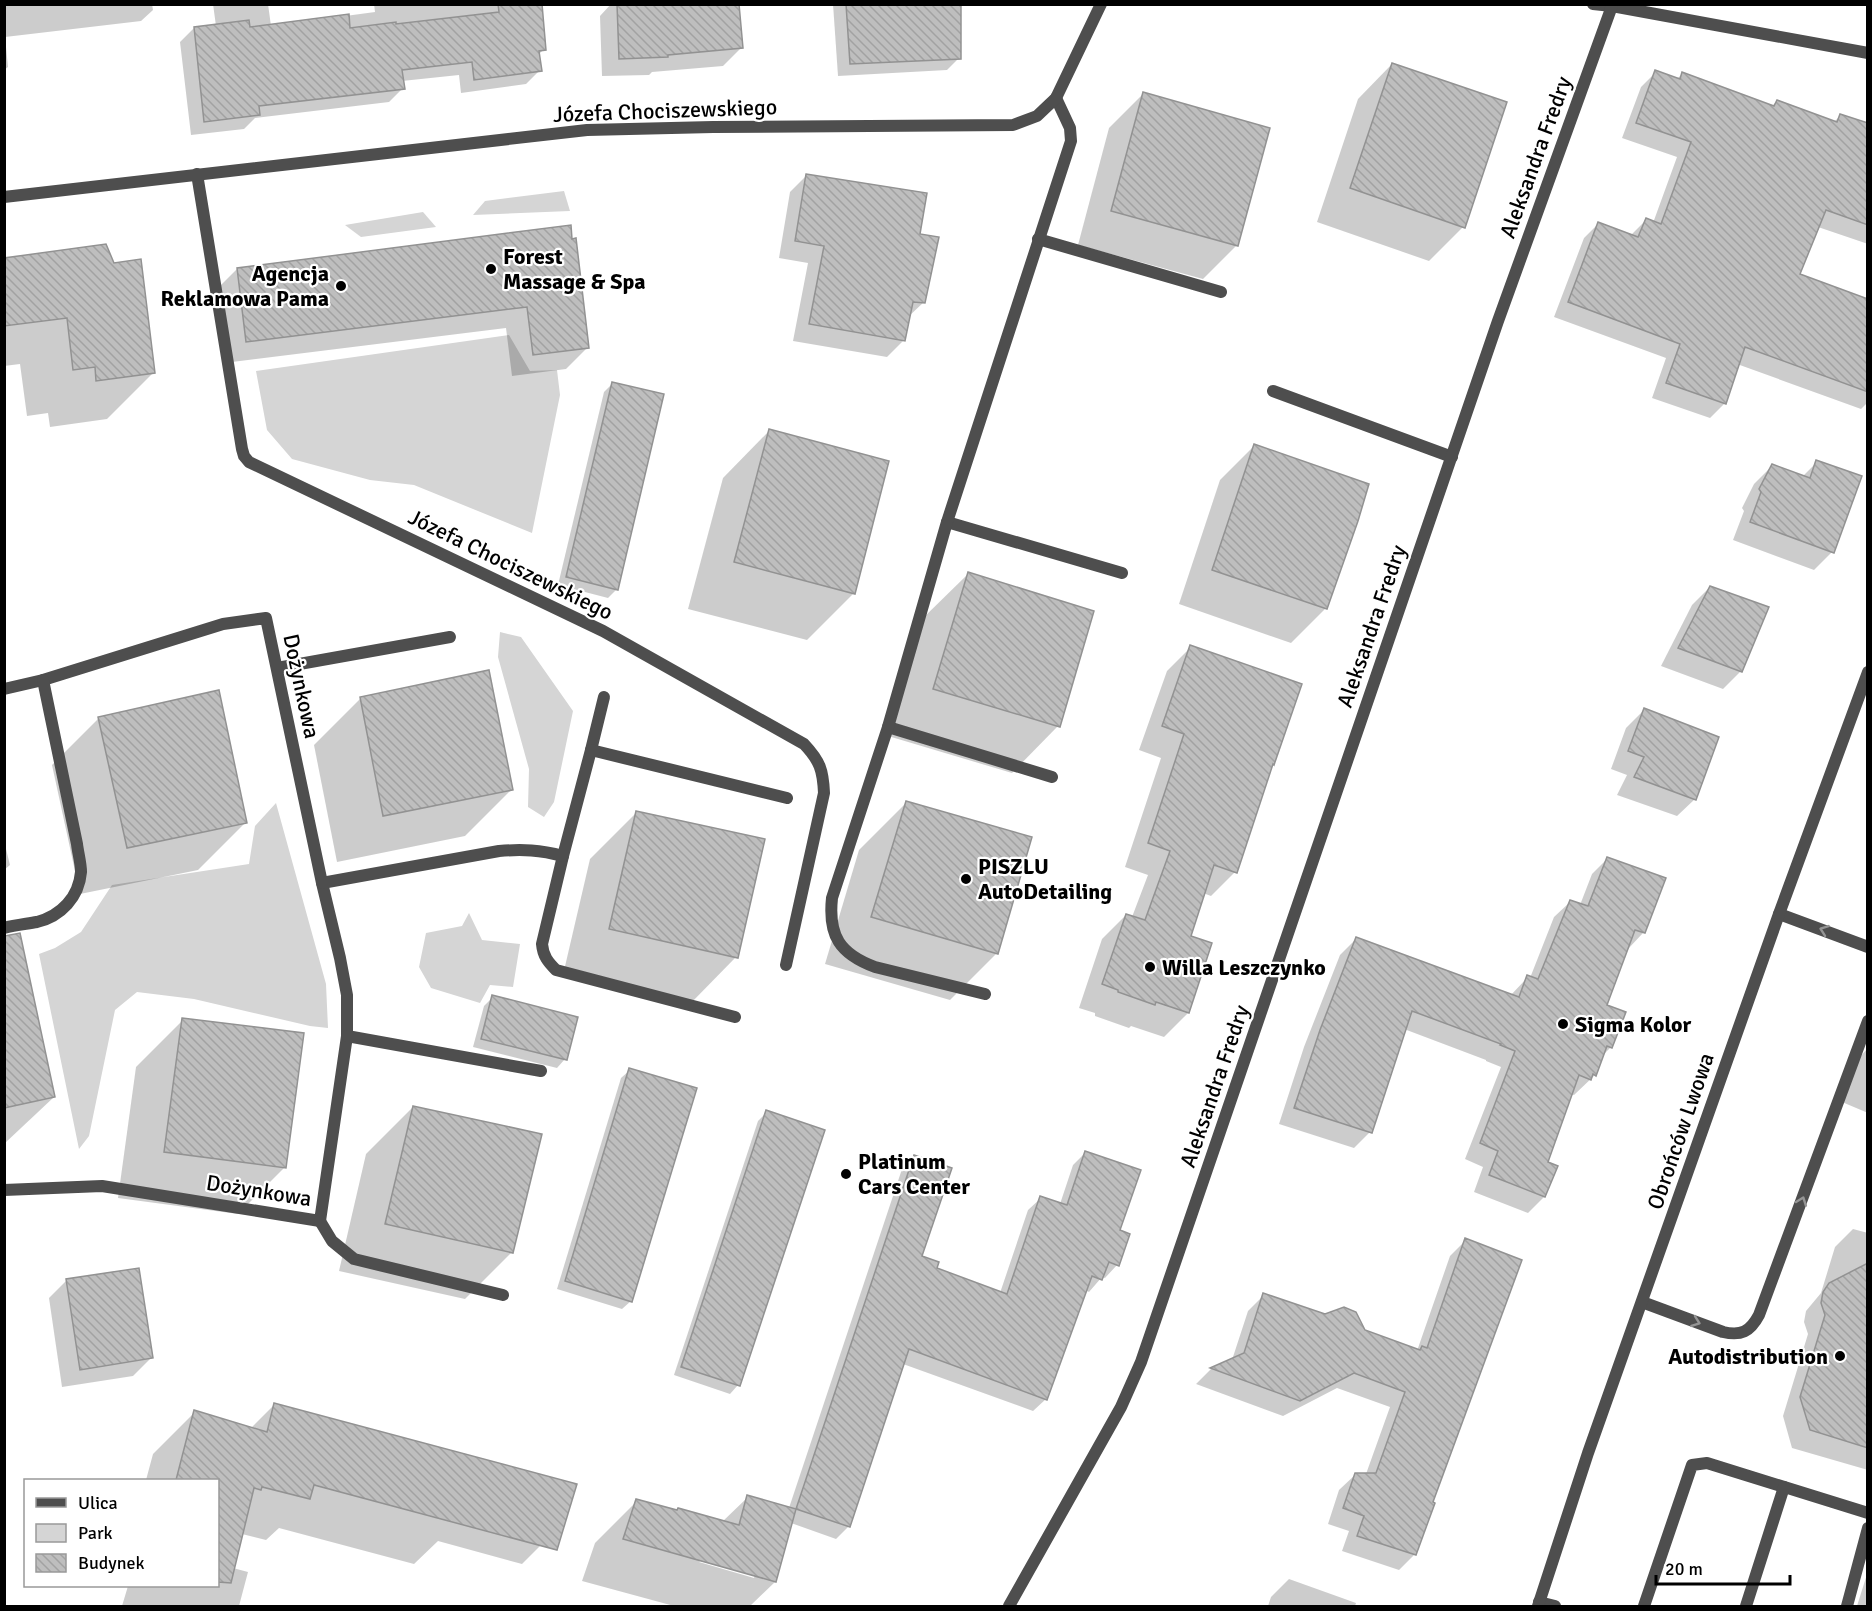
<svg xmlns="http://www.w3.org/2000/svg" width="1872" height="1611" viewBox="0 0 1872 1611" font-family="Signika,sans-serif">
  <style>
    .green { fill: #d5d5d5 }
    .shadow { fill: #0003; fill-rule: evenodd }
    .building { fill: url(#building-back-hatch); stroke: #929292; stroke-width: 1.5 }
    .lines { fill: none; stroke-linecap: round; stroke-linejoin: round }
    .service { stroke: #4e4e4e; stroke-width: 12 }
    .minor { stroke: #4e4e4e; stroke-width: 12 }
    .tertiary { stroke: #4e4e4e; stroke-width: 12 }
    .oneway { stroke: #959595 }
    .poi-dot { fill: #000; stroke: #fff; stroke-width: 2 }
    .labels { text-anchor: middle; stroke-width: 4.5; stroke-linejoin: round; paint-order: stroke }
    .street-label { font-size: 22px; fill: #000; stroke: #fff }
    .poi-label { font-size: 22px; font-weight: bold; fill: #000; stroke: #fff; text-anchor: start }
  </style>
  <defs>
    <pattern id="building-back-hatch" width="6" height="6" patternUnits="userSpaceOnUse" patternTransform="scale(1.5)"><rect width="6" height="6" fill="#bebebe"/><path d="M-1 5l2 2M0 0l6 6M5-1l2 2" fill="none" stroke="#a2a2a2"/></pattern>
  </defs>
  <rect width="100%" height="100%" fill="#fff"/>
  <g class="green">
    <path d="M564,191L570,211L473,215L485,201Z"/>
    <path d="M423,212L436,227L361,237L345,225Z"/>
    <path d="M509,335L530,371L557,370L560,395L532,533L414,485L370,480L292,459L267,430L256,371Z"/>
    <path d="M500,632L521,637L573,711L554,802L544,817L528,807L529,769L498,657Z"/>
    <path d="M276,803L326,984L328,1028L310,1026L194,999L137,992L115,1010L89,1136L79,1149L39,954L55,948L81,932L112,885L249,864L255,826Z"/>
    <path d="M469,913L482,940L520,944L513,987L490,985L480,1003L431,988L419,967L426,933L462,926Z"/>
  </g>
  <g class="shadow">
    <path d="M4,4H152L153,10L141,21L5,37L8,67L4,70Z"/>
    <path d="M213,4H268L271,26L375,12L374,4H540L544,49L538,55L540,70L526,84L461,93L459,75L402,81L403,88L389,102L255,118L244,129L191,135L180,42L194,28L216,26Z"/>
    <path d="M611,4H738L741,48L723,66L652,72L649,75L602,76L600,16Z"/>
    <path d="M833,4H959V58L947,70L838,76Z"/>
    <path d="M1392,64L1463,227L1429,261L1317,222L1358,99Z"/>
    <path d="M1656,72L1676,80L1683,73L1772,106L1777,101L1834,122L1841,115L1868,124V244L1818,227L1798,275L1868,301V402L1861,409L1737,364L1725,403L1710,418L1652,398L1666,358L1554,317L1584,238L1599,223L1631,235L1646,220L1653,223L1677,157L1622,138L1641,87Z"/>
    <path d="M1143,94L1237,245L1203,279L1078,245L1109,128Z"/>
    <path d="M807,175L918,235L924,302L908,317L904,340L887,357L793,341L808,263L779,258L790,192Z"/>
    <path d="M570,227L588,347L566,369L512,376L506,328L224,363L215,291L237,269Z"/>
    <path d="M4,259L154,372L107,419L50,427L48,413L27,416L20,364L4,366Z"/>
    <path d="M612,384L617,589L608,598L558,585L604,392Z"/>
    <path d="M769,431L854,593L807,640L688,609L723,478Z"/>
    <path d="M1254,446L1326,608L1291,643L1179,604L1220,480Z"/>
    <path d="M1817,462L1832,552L1814,570L1733,540L1744,511L1742,508L1754,484L1772,466L1802,477Z"/>
    <path d="M968,574L1058,726L1012,773L888,736L921,620Z"/>
    <path d="M1710,587L1741,671L1723,689L1661,666L1692,605Z"/>
    <path d="M1191,647L1235,872L1211,896L1203,893L1189,937L1188,1013L1164,1037L1131,1026L1129,1028L1095,1016V1013L1079,1008L1102,939L1126,915L1132,917L1148,875L1125,867L1161,758L1139,750L1167,671Z"/>
    <path d="M361,698L512,789L465,836L337,862L314,745Z"/>
    <path d="M1644,710L1695,799L1677,816L1617,795L1627,775L1611,769L1626,728Z"/>
    <path d="M99,718L245,823L198,870L80,894L52,765Z"/>
    <path d="M906,803L997,953L950,1000L825,964L859,850Z"/>
    <path d="M637,812L736,957L690,1004L563,975L590,859Z"/>
    <path d="M4,841L10,865L4,870Z"/>
    <path d="M1608,858L1664,879L1643,933L1628,949L1605,1006L1611,1047L1602,1056L1595,1075L1574,1095L1570,1094L1546,1162L1556,1167L1544,1197L1528,1213L1474,1192L1483,1167L1465,1159L1501,1067L1486,1061V1060L1404,1029L1370,1132L1354,1148L1279,1124L1304,1047L1340,955L1356,939L1510,996L1528,977L1530,978L1554,917L1570,902L1580,905L1592,874Z"/>
    <path d="M4,985L54,1097L4,1144Z"/>
    <path d="M493,997L565,1059L557,1068L473,1047L484,1006Z"/>
    <path d="M183,1020L285,1167L238,1214L118,1198L136,1067Z"/>
    <path d="M1867,1049L1868,1113L1842,1102L1859,1058Z"/>
    <path d="M630,1070L631,1301L622,1309L557,1289L621,1078Z"/>
    <path d="M413,1107L512,1252L465,1299L339,1271L366,1154Z"/>
    <path d="M767,1112L738,1385L730,1394L674,1375L758,1121Z"/>
    <path d="M1086,1152L1118,1231L1117,1265L1105,1278L1102,1277L1089,1292L1085,1290L1046,1399L1033,1411L903,1364L849,1526L836,1539L791,1523L775,1582L750,1606H674L582,1581L595,1543L637,1501L722,1522L748,1497L789,1508L902,1169L914,1157L920,1257L935,1269L1000,1293L1028,1210L1041,1198L1060,1204L1073,1165ZM702,1560L755,1575L754,1578L699,1562Z"/>
    <path d="M1853,1229L1868,1233V1470L1792,1448L1783,1416L1808,1334L1804,1322L1806,1311L1821,1293L1835,1247Z"/>
    <path d="M1466,1240L1431,1503L1433,1504L1414,1555L1399,1570L1342,1551L1349,1531L1328,1524L1339,1490L1356,1474H1366L1390,1407L1337,1388L1283,1416L1196,1384L1211,1369L1232,1360L1248,1311L1264,1295L1417,1351L1450,1256Z"/>
    <path d="M67,1280L151,1358L133,1376L62,1387L49,1298Z"/>
    <path d="M274,1405L564,1522L522,1564L438,1541L414,1564L279,1528L266,1540L242,1534L233,1568L248,1572L239,1606H122L128,1586H218V1480H146L153,1454L195,1412L251,1428Z"/>
    <path d="M1868,1571V1606H1857Z"/>
    <path d="M1289,1579L1356,1603L1355,1606H1268L1271,1597Z"/>
  </g>
  <g class="building">
    <path d="M498,4H542L546,50L539,51L542,71L474,80L472,62L402,70L405,89L259,106L260,115L204,122L194,27L249,20L250,27L349,14L350,28L396,22V24L499,12Z"/>
    <path d="M617,4H739L743,48L668,55V57L619,59Z"/>
    <path d="M846,4H961V59L850,64Z"/>
    <path d="M1392,63L1507,102L1465,228L1350,188Z"/>
    <path d="M1655,70L1680,79L1682,72L1774,106L1777,100L1837,122L1840,114L1868,123V225L1826,210L1800,274L1868,299V392L1745,347L1726,404L1666,383L1680,344L1568,302L1598,222L1638,237L1646,218L1661,224L1691,142L1636,123Z"/>
    <path d="M1143,92L1270,128L1238,246L1111,211Z"/>
    <path d="M806,174L927,193L920,234L939,237L925,303L913,302L905,341L809,324L824,246L795,241Z"/>
    <path d="M571,225L572,239L576,238L589,348L533,355L527,307L246,342L237,268Z"/>
    <path d="M106,244L114,263L141,259L155,373L96,381L95,367L73,370L67,318L4,326V258Z"/>
    <path d="M612,382L664,394L618,590L566,577Z"/>
    <path d="M769,429L889,461L855,594L734,562Z"/>
    <path d="M1254,444L1369,484L1358,521L1327,609L1212,570Z"/>
    <path d="M1816,460L1862,476L1834,553L1750,522L1761,492L1759,489L1772,464L1810,478Z"/>
    <path d="M968,572L1094,611L1060,727L933,689Z"/>
    <path d="M1710,586L1769,607L1742,672L1678,648Z"/>
    <path d="M1190,645L1302,684L1274,765L1273,764L1237,873L1214,865L1191,936L1212,943L1189,1013L1156,1002L1155,1005L1118,992V990L1102,984L1126,914L1145,920L1170,851L1148,843L1184,734L1162,726Z"/>
    <path d="M489,670L513,790L383,816L360,697Z"/>
    <path d="M219,690L247,823L127,848L98,717Z"/>
    <path d="M1644,708L1719,737L1696,800L1634,777L1644,757L1628,751Z"/>
    <path d="M906,801L1032,837L998,954L871,917Z"/>
    <path d="M636,811L765,839L738,958L609,929Z"/>
    <path d="M1607,857L1666,878L1645,933L1635,930L1607,1005L1626,1012L1612,1048L1607,1046L1596,1076L1593,1074L1591,1080L1579,1075L1548,1162L1558,1166L1545,1197L1489,1175L1498,1151L1480,1143L1515,1051L1500,1045L1501,1044L1412,1011L1372,1133L1294,1108L1320,1030L1356,937L1519,997L1527,975L1538,979L1570,900L1588,906Z"/>
    <path d="M20,933L55,1097L4,1108V936Z"/>
    <path d="M492,995L578,1017L567,1060L481,1039Z"/>
    <path d="M182,1018L304,1033L286,1168L164,1152Z"/>
    <path d="M629,1068L697,1088L632,1302L565,1281Z"/>
    <path d="M413,1106L542,1134L513,1253L385,1224Z"/>
    <path d="M766,1110L825,1130L740,1386L681,1367Z"/>
    <path d="M1085,1151L1141,1170L1120,1230L1130,1234L1119,1266L1109,1262L1102,1280L1092,1276L1047,1400L909,1349L850,1527L796,1509L914,1155L952,1168L922,1256L939,1262L937,1268L1007,1294L1040,1196L1067,1205Z"/>
    <path d="M1465,1238L1522,1260L1433,1502L1435,1503L1416,1555L1357,1536L1364,1516L1343,1508L1355,1473H1376L1405,1392L1354,1373L1300,1401L1210,1368L1244,1353L1263,1293L1325,1314L1344,1307L1356,1312L1365,1330L1420,1350L1422,1346L1427,1348Z"/>
    <path d="M1868,1263V1448L1810,1430L1800,1397L1825,1315L1821,1303L1823,1292L1829,1283Z"/>
    <path d="M139,1268L153,1358L80,1370L66,1279Z"/>
    <path d="M274,1403L577,1484L557,1550L314,1485L310,1499L262,1487L261,1490L254,1488L231,1583L218,1582V1480H176L194,1410L267,1432Z"/>
    <path d="M747,1495L796,1509L776,1582L623,1539L636,1499L677,1510L678,1508L739,1525Z"/>
  </g>
  <g class="lines">
    <g class="service">
      <path d="M197,174L242,449L244,456L249,462L603,631L804,744C820,761 823,770 824,793L786,965"/>
      <path d="M1038,239L1221,292"/>
      <path d="M1273,391L1452,457"/>
      <path d="M947,522L1122,573"/>
      <path d="M277,668L450,637"/>
      <path d="M4,689L43,680L223,624L266,618L322,883L340,958L347,995V1036L320,1221L102,1186L4,1190"/>
      <path d="M888,727L1052,777"/>
      <path d="M591,750L604,697"/>
      <path d="M563,856L542,944C543,956 548,962 556,970L735,1017"/>
      <path d="M322,883L499,851C523,849 540,850 563,856L591,750L787,798"/>
      <path d="M1779,914L1868,947"/>
      <path d="M4,928C15,925 26,924 37,922C61,916 79,897 81,872C81,863 78,853 77,844L43,680"/>
      <path d="M985,994L875,967C840,954 828,936 832,898L888,727L947,522L1071,141L1070,128L1056,98"/>
      <path d="M347,1036L541,1071"/>
      <path d="M320,1221L332,1241L354,1259L503,1295"/>
      <path d="M1642,1302L1723,1332C1741,1336 1750,1332 1759,1315L1868,1021"/>
      <path d="M1539,1602L1555,1606"/>
      <path d="M1644,1606L1692,1465L1707,1463L1868,1513"/>
      <path d="M1746,1606L1784,1487"/>
      <path d="M1847,1606L1868,1528"/>
    </g>
    <g class="minor">
      <path d="M1593,4L1612,6L1868,53"/>
      <path d="M4,197L587,130L713,127L1013,125L1037,116L1056,98L1101,4"/>
      <path d="M1009,1606L1121,1407L1141,1362L1498,321L1612,6"/>
    </g>
    <path class="tertiary" d="M1538,1606L1588,1453L1779,914L1868,672"/>
  </g>
  <defs><path id="oneway-chevron" d="M-2-3.5L2.5 0L-2 3.5" fill="none" stroke-width="1.6" stroke-linecap="round" stroke-linejoin="round" transform="scale(1.5)"/></defs>
  <g class="oneway">
    <use href="#oneway-chevron" transform="translate(1824 930) rotate(-160)"/>
    <use href="#oneway-chevron" transform="translate(1802 1201) rotate(-70)"/>
    <use href="#oneway-chevron" transform="translate(1696 1322) rotate(20)"/>
  </g>
  <g class="poi-dot">
    <circle cx="491" cy="269" r="6"/>
    <circle cx="341" cy="286" r="6"/>
    <circle cx="966" cy="879" r="6"/>
    <circle cx="1150" cy="967" r="6"/>
    <circle cx="1563" cy="1024" r="6"/>
    <circle cx="846" cy="1174" r="6"/>
    <circle cx="1840" cy="1356" r="6"/>
  </g>
  <g class="labels">
    <g class="street-label">
      <text transform="translate(665 110) rotate(-2)" y="8">Józefa Chociszewskiego</text>
      <text transform="translate(1535 157) rotate(-70)" y="8">Aleksandra Fredry</text>
      <text transform="translate(511 564) rotate(26)" y="8">Józefa Chociszewskiego</text>
      <text transform="translate(1371 626) rotate(-71)" y="8">Aleksandra Fredry</text>
      <text transform="translate(302 686) rotate(78)" y="8">Dożynkowa</text>
      <text transform="translate(1214 1086) rotate(-71)" y="8">Aleksandra Fredry</text>
      <text transform="translate(1680 1131) rotate(-71)" y="8">Obrońców Lwowa</text>
      <text transform="translate(259 1190) rotate(9)" y="8">Dożynkowa</text>
    </g>
    <g class="poi-label">
      <text x="503" y="264">Forest<tspan x="503" dy="25">Massage &amp; Spa</tspan></text>
      <text x="329" y="281" text-anchor="end">Agencja<tspan x="329" dy="25">Reklamowa Pama</tspan></text>
      <text x="978" y="874">PISZLU<tspan x="978" dy="25">AutoDetailing</tspan></text>
      <text x="1162" y="975">Willa Leszczynko</text>
      <text x="1575" y="1032">Sigma Kolor</text>
      <text x="858" y="1169">Platinum<tspan x="858" dy="25">Cars Center</tspan></text>
      <text x="1828" y="1364" text-anchor="end">Autodistribution</text>
    </g>
  </g>
  <rect width="1872" height="1611" fill="none" stroke="#000000" stroke-width="12"/>
  <rect x="24" y="1479" width="195" height="108" fill="#ffffff" stroke="#999999" stroke-width="1.5"/>
  <rect x="36" y="1498" width="30" height="9" fill="#4e4e4e" stroke="#999999" stroke-width="1.5"/>
  <text x="78" y="1509" font-size="18" fill="#000000">Ulica</text>
  <rect x="36" y="1524" width="30" height="18" fill="#d5d5d5" stroke="#999999" stroke-width="1.5"/>
  <text x="78" y="1539" font-size="18" fill="#000000">Park</text>
  <rect x="36" y="1554" width="30" height="18" fill="url(#building-back-hatch)" stroke="#999999" stroke-width="1.5"/>
  <text x="78" y="1569" font-size="18" fill="#000000">Budynek</text>
  <path d="M1656 1575v9h134v-9" fill="none" stroke="#000000" stroke-width="3"/>
  <text x="1665" y="1575" font-size="18" fill="#000000" stroke="#ffffff" stroke-width="4.5" paint-order="stroke">20 m</text>
</svg>
